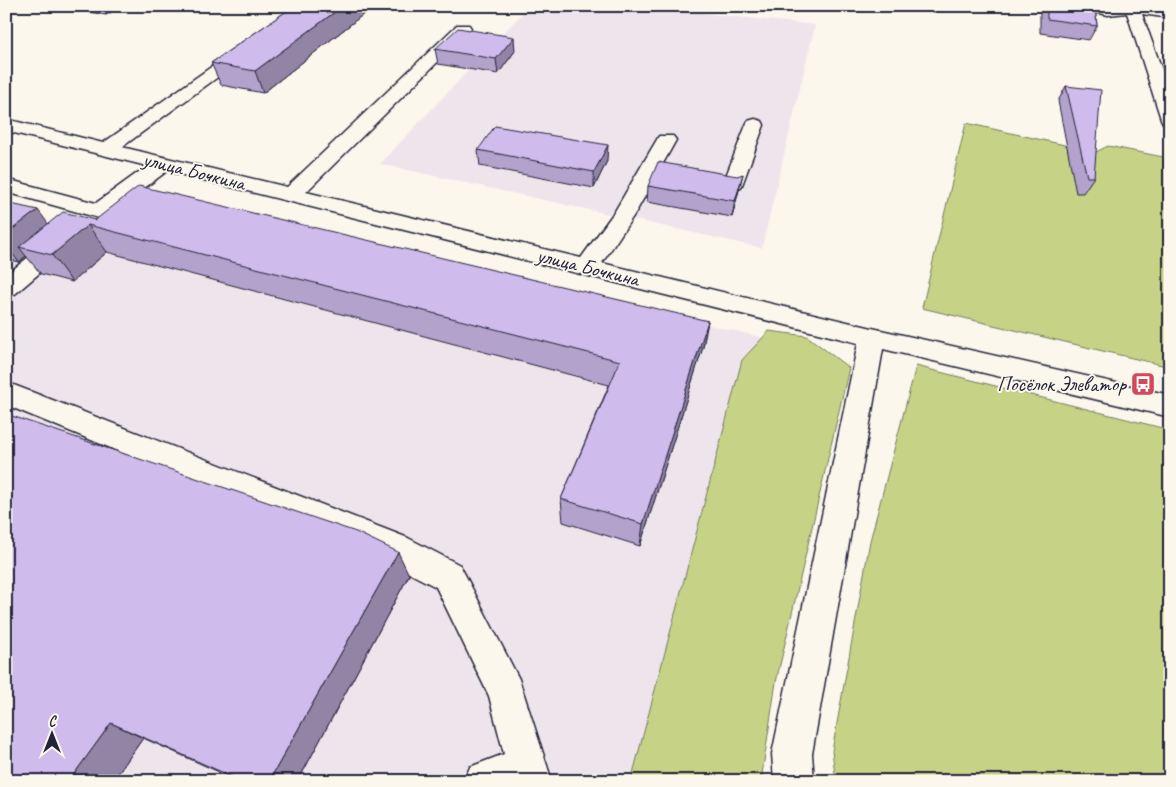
<svg xmlns="http://www.w3.org/2000/svg" width="1176" height="787" viewBox="0 0 1176 787" font-family="Caveat,sans-serif">
  <style>
    .built { fill: #eee5ec }
    .green { fill: #c6d386; stroke: #747a60 }
    .lines { fill: none; stroke-linecap: round; stroke-linejoin: round }
    .minor-casing { stroke: #22223b; stroke-width: 3 }
    .minor { fill: #fbf7ec; fill-rule: evenodd }
    .wall { fill: #b3a2cb; stroke: #22223b }
    .shaded-wall { fill: #9284a5; stroke: #22223b }
    .building { fill: #d0bcec; stroke: #22223b }
    .labels { text-anchor: middle; stroke-width: 4; stroke-linejoin: round; paint-order: stroke }
    .street-label { font-size: 21px; fill: #22223b; stroke: #fbf7ec }
    .poi-label { font-size: 21px; fill: #22223b; stroke: #fbf7ec; text-anchor: end }
  </style>
  <rect width="100%" height="100%" fill="#fbf7ec"/>
  <filter id="ink" filterUnits="userSpaceOnUse"><feTurbulence type="fractalNoise" baseFrequency=".02" numOctaves="2"/><feDisplacementMap in="SourceGraphic" scale="10" xChannelSelector="R" yChannelSelector="G"/><feConvolveMatrix kernelMatrix="1 2 1 2 8 2 1 2 1" color-interpolation-filters="sRGB"/></filter>
  <g filter="url(#ink)">
    <g class="built">
      <path d="M529,6H632L815,25L762,248L380,164Z"/>
      <path d="M160,196L773,340L666,781H6V211L106,239Z"/>
    </g>
    <g class="green">
      <path d="M966,123L1096,152L1108,146L1168,158L1170,367L922,308Z"/>
      <path d="M769,331L807,336L849,368L776,682L761,781H631L742,360Z"/>
      <path d="M916,366L1170,430V781H836L832,751L870,541Z"/>
    </g>
    <g class="lines">
      <defs>
        <g id="minor">
          <path d="M298,6H315L122,147L287,187L457,25H469L471,28L469,31L306,192L581,258L615,211L659,136H673L676,140L636,212L602,263L872,328L1170,395V417L883,349L812,754L814,781H774L772,754L858,343L167,171L107,216L99,218L6,192V179L96,203L147,166L6,131V119L103,143Z"/>
          <path d="M1079,6H1154L1170,8V18L1142,14L1170,92V125L1163,123L1161,119L1127,13L1108,15L1081,9Z"/>
          <path d="M755,119L762,121L764,125L741,188L734,190L698,183L695,179L698,175L705,173L726,176L746,125L748,121Z"/>
          <path d="M63,234L71,236L74,241L71,246L15,294L6,296V275L55,236Z"/>
          <path d="M6,382L408,538L460,565L519,679L552,781H464L470,767L504,754L489,696L436,587L384,560L6,405Z"/>
        </g>
      </defs>
      <use href="#minor" class="minor-casing"/>
      <use href="#minor" class="minor"/>
    </g>
    <g class="wall">
      <path d="M56,6H121L106,15Z"/>
      <path d="M294,6H374L263,93L221,85L211,63Z"/>
      <path d="M1040,6H1095L1097,26L1089,40L1040,33Z"/>
      <path d="M435,49L515,51L498,74L438,64Z"/>
      <path d="M1066,86L1094,177L1083,193H1076L1058,101Z"/>
      <path d="M478,150L607,161L594,188L480,166Z"/>
      <path d="M648,186L739,190L732,217L647,202Z"/>
      <path d="M6,203L48,224L95,220L708,321L703,347L640,546L563,522L561,499L609,385L107,252L72,282L41,274L26,256L19,262L6,259Z"/>
      <path d="M409,575L298,781H239L143,738L113,781H6Z"/>
    </g>
    <g class="shaded-wall">
      <path d="M101,6H121L106,15Z"/>
      <path d="M343,6H374L263,93L255,71Z"/>
      <path d="M514,37L515,51L498,74L496,59Z"/>
      <path d="M608,145L607,161L594,188V172Z"/>
      <path d="M743,174L739,190L732,217L735,201Z"/>
      <path d="M38,210L55,233L19,247L26,256L19,262L6,246V234Z"/>
      <path d="M88,225L107,252L72,282L52,255Z"/>
      <path d="M708,321L703,347L640,546L643,524Z"/>
      <path d="M398,552L409,575L298,781H269Z"/>
      <path d="M111,723L143,738L113,781H69Z"/>
    </g>
    <g class="building">
      <path d="M294,6H343L255,71L211,63Z"/>
      <path d="M1047,6H1095L1097,26L1047,19Z"/>
      <path d="M458,28L514,37L496,59L435,49Z"/>
      <path d="M1066,86L1101,90L1094,177H1087Z"/>
      <path d="M495,126L608,145L594,172L478,150Z"/>
      <path d="M658,162L737,176L743,174L735,201L648,186Z"/>
      <path d="M139,186L708,321L643,524L561,499L620,361L88,225L52,255L19,247L63,212L95,220L94,221Z"/>
      <path d="M6,203L38,210L6,234Z"/>
      <path d="M6,414L356,532L398,552L269,781H242L111,723L69,781H6Z"/>
    </g>
  </g>
  <defs>
    <symbol id="bus-square" viewBox="-11 -11 22 22"><rect x="-9" y="-9" width="18" height="18" rx="4" fill="#d1495b" stroke="#fbf7ec"/><path d="M-5-6H5V4H4V6H2V4H-2V6H-4V4H-5ZM-3.5-4V0h7V-4ZM-3.5 1.2v1.5H-2V1.2ZM2 1.2v1.5H3.5V1.2Z" fill="#fff"/></symbol>
  </defs>
  <g fill-rule="evenodd">
    <use href="#bus-square" x="1129" y="370" width="28" height="28"/>
  </g>
  <g class="labels">
    <g class="street-label">
      <text transform="translate(194 171) rotate(14)" y="7">улица Бочкина</text>
      <text transform="translate(588 267) rotate(14)" y="7">улица Бочкина</text>
    </g>
    <g class="poi-label">
      <text x="1126" y="391">Посёлок Элеватор</text>
    </g>
  </g>
  <rect width="1176" height="787" fill="none" stroke="#fbf7ec" stroke-width="25"/>
  <rect x="12" y="12" width="1151" height="762" fill="none" stroke="#22223b" stroke-width="2" filter="url(#ink)"/>
  <g transform="translate(52 734)" stroke="#fbf7ec" stroke-width="4" paint-order="stroke">
  <path d="M0-4L9 19L0 12L-9 19Z" fill="#22223b"/>
  <text y="-8" font-size="14" font-weight="bold" text-anchor="middle" fill="#22223b">С</text>
  </g>
</svg>
